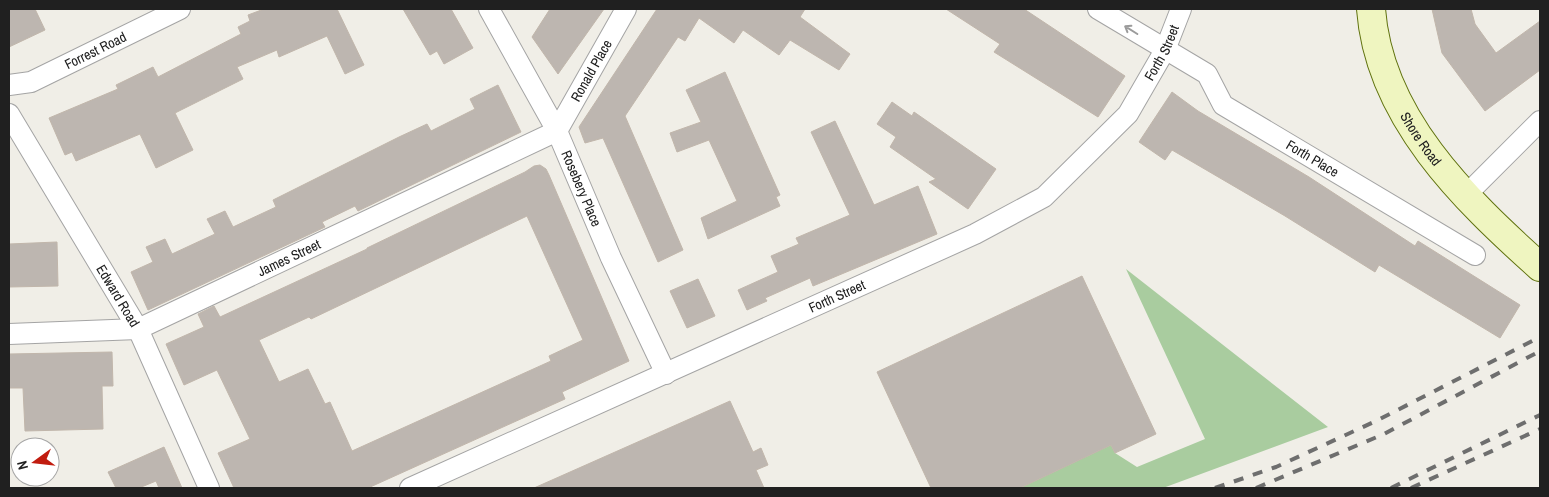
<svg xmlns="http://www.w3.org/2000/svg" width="1549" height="497" viewBox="0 0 1549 497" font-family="'Archivo Narrow',sans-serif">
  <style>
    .forest { fill: #a9cc9f }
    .building { fill: #bdb6b0; stroke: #c1b6ab; fill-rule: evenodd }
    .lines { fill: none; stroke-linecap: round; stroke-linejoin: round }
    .street-casing { stroke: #a4a4a4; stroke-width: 22 }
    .secondary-casing { stroke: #5f710d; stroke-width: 30 }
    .street { stroke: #fff; stroke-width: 20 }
    .secondary { stroke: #eff5c0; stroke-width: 28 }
    .rail { stroke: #6e6e6e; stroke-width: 4; stroke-dasharray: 10 10; stroke-linecap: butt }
    .oneway { stroke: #9b9b9b }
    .labels { text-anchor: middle; stroke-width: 4; stroke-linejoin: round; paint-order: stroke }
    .street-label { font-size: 14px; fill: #202020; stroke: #fff }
  </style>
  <rect width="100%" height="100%" fill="#f0eee7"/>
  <path class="forest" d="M1126,269L1328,427L1163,488H1020L1111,445L1115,453L1137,467L1205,439Z"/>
  <g class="building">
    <path d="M9,9H35L45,30L9,47Z"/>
    <path d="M264,9H337L364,65L345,74L327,36L279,57L277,50L237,67L243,79L175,113L193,150L156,168L140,134L76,161L72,152L65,155L49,118L118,89L116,85L153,67L158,77L241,34L238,27L250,21L248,15Z"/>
    <path d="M403,9H451L473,48L444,64L437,51L430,55Z"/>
    <path d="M550,9H604L558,74L532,37Z"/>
    <path d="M657,9H805L800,17L850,54L839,70L790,40L779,55L743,30L734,43L699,18L685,41L678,37L625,116L683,250L658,262L603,138L585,143L579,127Z"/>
    <path d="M946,9H1024L1125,76L1098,117L994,52L1000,44Z"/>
    <path d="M1432,9H1471L1475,24L1496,53L1540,21V70L1485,111L1442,53Z"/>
    <path d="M725,72L780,195L776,197L780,206L708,239L701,218L737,201L709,140L677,152L670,133L701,122L686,90Z"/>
    <path d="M498,85L521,132L358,211L355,206L322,222L325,227L148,310L131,272L153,262L146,247L165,239L172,254L215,234L207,219L225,211L233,227L276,207L273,200L399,137L427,124L431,131L475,109L470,99Z"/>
    <path d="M1172,92L1198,111L1309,177L1415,246L1418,241L1520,305L1500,338L1379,265L1375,272L1285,216L1172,150L1165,160L1139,142Z"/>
    <path d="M892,102L912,116L914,112L996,169L968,209L929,182L936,179L890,147L896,137L877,124Z"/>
    <path d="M835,121L874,205L918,186L937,234L813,286L810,278L765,298L767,301L747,310L738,290L778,272L771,256L799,244L796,238L850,215L811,132Z"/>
    <path d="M540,165L546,169L549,175L629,361L562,392L565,399L368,488H234L218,453L250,439L217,370L184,385L166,344L204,327L198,314L214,306L220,317L367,249V248L525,172L534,166ZM527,216L583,340L549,356L551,361L352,451L330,402L325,404L308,369L279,382L259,340L309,317L311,319Z"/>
    <path d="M57,242L58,286L9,287V244Z"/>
    <path d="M1082,276L1156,434L1115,453L1111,445L1020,488H931L877,372Z"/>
    <path d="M698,279L715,316L687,328L670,291Z"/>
    <path d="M112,352L113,386H102L103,429L25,431L23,388H9V354Z"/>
    <path d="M730,401L753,452L761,448L768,465L756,470L764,488H534Z"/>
    <path d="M164,447L182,488H159L156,481L139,488H116L108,472Z"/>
  </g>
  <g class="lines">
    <defs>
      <g id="street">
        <path id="s1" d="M489,9L557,131L611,258L666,374"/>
        <path id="s2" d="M1098,9L1207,74L1223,105L1475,255"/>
        <path id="s3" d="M9,85L31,82L180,9"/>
        <path id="s4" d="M9,114L138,329L209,488"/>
        <path d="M1466,195L1540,121"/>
        <path id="s5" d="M9,334L138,329L557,131L626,9"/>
        <path id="s6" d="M410,488L975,234L1044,197L1128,114L1165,50L1181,9"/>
      </g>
      <g id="secondary">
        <path id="s7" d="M1371,9C1379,117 1464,199 1540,267"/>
      </g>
    </defs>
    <use href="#street" class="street-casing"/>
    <use href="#secondary" class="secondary-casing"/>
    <use href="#street" class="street"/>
    <use href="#secondary" class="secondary"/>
    <g class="rail">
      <path d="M1215,488L1276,467L1376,421L1540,337"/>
      <path d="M1256,488L1384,434L1540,351"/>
      <path d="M1391,488L1540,415"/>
      <path d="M1411,488L1540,429"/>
    </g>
  </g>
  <defs><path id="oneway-shaft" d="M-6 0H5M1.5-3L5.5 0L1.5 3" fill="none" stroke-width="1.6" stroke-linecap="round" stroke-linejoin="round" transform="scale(1.25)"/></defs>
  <use class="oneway" href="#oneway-shaft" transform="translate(1131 30) rotate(-148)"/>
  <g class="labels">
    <g class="street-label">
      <text dy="5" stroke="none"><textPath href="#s3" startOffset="94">Forrest Road</textPath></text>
      <text dy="5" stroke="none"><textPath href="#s6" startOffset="886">Forth Street</textPath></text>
      <text dy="5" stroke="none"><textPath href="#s5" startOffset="662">Ronald Place</textPath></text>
      <text dy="5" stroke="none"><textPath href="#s7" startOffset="141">Shore Road</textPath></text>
      <text dy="5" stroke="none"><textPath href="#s2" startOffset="266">Forth Place</textPath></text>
      <text dy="5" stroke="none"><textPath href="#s1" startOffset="202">Rosebery Place</textPath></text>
      <text dy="5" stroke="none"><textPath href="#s5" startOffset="296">James Street</textPath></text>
      <text dy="5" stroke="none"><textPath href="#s4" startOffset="212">Edward Road</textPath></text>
      <text dy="5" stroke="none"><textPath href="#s6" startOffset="468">Forth Street</textPath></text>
    </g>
  </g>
  <rect width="1549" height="497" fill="none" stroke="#202020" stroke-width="20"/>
  <g transform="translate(35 462) rotate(255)"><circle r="24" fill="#ffffff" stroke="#a6a6a6"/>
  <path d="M0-4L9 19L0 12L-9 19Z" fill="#c11c0f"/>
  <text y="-8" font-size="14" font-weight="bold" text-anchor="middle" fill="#202020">N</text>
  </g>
</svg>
